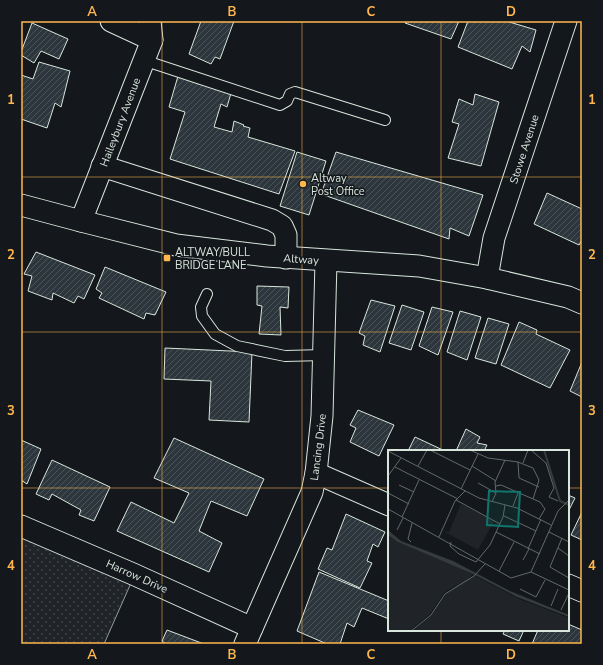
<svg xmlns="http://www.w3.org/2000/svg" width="603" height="665" viewBox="0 0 603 665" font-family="'Nunito Sans',sans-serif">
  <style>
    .park { fill: url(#park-dots); stroke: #939e99 }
    .building { fill: url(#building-hatch); stroke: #d8e6dc }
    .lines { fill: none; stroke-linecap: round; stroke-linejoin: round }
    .lane-casing { stroke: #d8e6dc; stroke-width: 12 }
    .street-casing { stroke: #d8e6dc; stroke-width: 23 }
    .lane { stroke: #14181c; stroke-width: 10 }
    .street { stroke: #14181c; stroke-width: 21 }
    .grid { fill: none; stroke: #ffb74d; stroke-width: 1; stroke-opacity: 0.55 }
    .poi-dot { fill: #ffb74d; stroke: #14181c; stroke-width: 1.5 }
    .labels { text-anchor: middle; stroke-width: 3; stroke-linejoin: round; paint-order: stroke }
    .street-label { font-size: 11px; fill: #d8e6dc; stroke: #14181c }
    .poi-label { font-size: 11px; fill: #d8e6dc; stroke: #14181c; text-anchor: start }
    .inset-river { fill: none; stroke: #363b3e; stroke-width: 2 }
    .inset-road { fill: none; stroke: #626a69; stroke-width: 1 }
    .view { fill: #0f766e; fill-opacity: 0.15; stroke: #0f766e; stroke-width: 2 }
    .inset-edge { fill: none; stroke: #d8e6dc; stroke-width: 2 }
    .neatline { fill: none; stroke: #ffb74d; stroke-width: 1.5 }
    .grid-label { font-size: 13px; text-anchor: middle; font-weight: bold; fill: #ffb74d }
  </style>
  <defs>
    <pattern id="park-dots" width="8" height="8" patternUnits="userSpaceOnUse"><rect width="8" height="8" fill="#202428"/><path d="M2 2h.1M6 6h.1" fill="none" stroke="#404447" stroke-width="1.8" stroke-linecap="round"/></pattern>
    <pattern id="building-hatch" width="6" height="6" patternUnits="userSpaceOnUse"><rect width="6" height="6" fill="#2c363c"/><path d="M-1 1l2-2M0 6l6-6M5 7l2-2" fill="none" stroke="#4a5358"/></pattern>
  </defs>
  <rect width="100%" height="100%" fill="#14181c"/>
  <path class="park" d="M21,533L131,583L104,644H21Z"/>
  <g class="building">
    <path d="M201,21H234L220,59L215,57L211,64L189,54Z"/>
    <path d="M406,21H459L451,39L405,23Z"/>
    <path d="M468,21H506L536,30L530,52L522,46L512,69L458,47Z"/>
    <path d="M32,23L68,39L59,59L41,51L34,63L21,55V52Z"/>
    <path d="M39,62L70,71L61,107L55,103L47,128L21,119V75L33,79Z"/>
    <path d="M178,76L231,93L227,107L221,104L214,127L232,132L234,121L244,125L243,126L250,128L248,137L295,151L279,194L170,159L185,112L169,107Z"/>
    <path d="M475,94L499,102L481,166L448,158L459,124L452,122L459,99L473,105Z"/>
    <path d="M297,152L326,161L309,215L280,206Z"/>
    <path d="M336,152L483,195L469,236L450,228L449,239L321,194Z"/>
    <path d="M547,193L582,209V240L579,245L534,224Z"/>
    <path d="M36,252L95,275L84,299L78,296L74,303L53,293L52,300L28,291L32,276L24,274Z"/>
    <path d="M105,267L166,292L155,315L146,313L144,319L99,298L102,293L96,289Z"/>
    <path d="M257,286L289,287L288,308L280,307L281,335L259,334L262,306L257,305Z"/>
    <path d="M371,300L395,306L380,352L363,345L365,336L359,333Z"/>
    <path d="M402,305L424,312L411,350L389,343Z"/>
    <path d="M432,307L453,312L438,355L419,346Z"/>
    <path d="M460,311L481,317L467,360L447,352Z"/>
    <path d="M488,318L509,324L496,364L475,358Z"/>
    <path d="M519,322L537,330L536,334L570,350L550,388L501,365Z"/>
    <path d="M165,348L252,352L249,422L209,420L211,381L164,379Z"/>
    <path d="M582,362V397L570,391Z"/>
    <path d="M358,410L394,425L379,456L350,442L356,428L350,425Z"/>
    <path d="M466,429L480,437L477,443L487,445L484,451H456Z"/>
    <path d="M415,437L445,451H408Z"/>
    <path d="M174,438L264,479L247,516L211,501L199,531L222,543L209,572L117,531L131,502L174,523L189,493L154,478Z"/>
    <path d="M21,440L41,449L27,484L21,480Z"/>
    <path d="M52,460L110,487L94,521L79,515L81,510L52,494L49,500L36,494Z"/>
    <path d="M568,495L575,498L568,512Z"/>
    <path d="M582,512V540L571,535Z"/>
    <path d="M346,514L385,532L378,547L373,544L367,561L372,563L360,588L318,569L327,548L332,550Z"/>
    <path d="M319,572L389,601V619L362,608L354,627L347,623L340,644H327L297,631Z"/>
    <path d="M568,624L582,630V644H532L538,630H568Z"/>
    <path d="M167,630L204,644H166L162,641Z"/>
    <path d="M505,630H524L519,641L503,634Z"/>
  </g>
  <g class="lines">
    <defs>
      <g id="lane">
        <path d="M143,60L280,105L287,101L290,94L295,92L385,120"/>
        <path d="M207,294L201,307L202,316L215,334L237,346L285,356L324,355"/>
      </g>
      <g id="street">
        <path d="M111,21L152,40"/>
        <path d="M102,166L272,220L282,226L286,235V258"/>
        <path d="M21,205L81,221L176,245L267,256L419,266L487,278L568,297L582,303"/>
        <path d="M81,221L152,40L150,21"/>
        <path d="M487,278L494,238L566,21"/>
        <path d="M316,473L389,505"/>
        <path d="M21,526L133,574L252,628"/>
        <path d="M568,585L582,591"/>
        <path d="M245,644L312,492L316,473L322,416L326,261"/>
      </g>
    </defs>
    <use href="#lane" class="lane-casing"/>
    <use href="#street" class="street-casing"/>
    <use href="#lane" class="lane"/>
    <use href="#street" class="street"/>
  </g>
  <path class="grid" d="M162,21V644M302,21V644M441,21V451M21,177H582M21,332H582M21,488H389M568,488H582M441,630V644"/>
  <g class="poi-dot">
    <circle cx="303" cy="184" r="4"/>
    <rect x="163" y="254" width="8" height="8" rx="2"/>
  </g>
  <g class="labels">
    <g class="street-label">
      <text transform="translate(120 122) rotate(-69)" y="4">Haileybury Avenue</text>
      <text transform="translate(524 149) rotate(-72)" y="4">Stowe Avenue</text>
      <text transform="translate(301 259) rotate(4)" y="4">Altway</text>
      <text transform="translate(318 447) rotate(-83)" y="4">Lancing Drive</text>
      <text transform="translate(137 576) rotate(24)" y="4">Harrow Drive</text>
    </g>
    <g class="poi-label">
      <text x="311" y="182">Altway<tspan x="311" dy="13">Post Office</tspan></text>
      <text x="175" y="256">ALTWAY/BULL<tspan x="175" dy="13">BRIDGE LANE</tspan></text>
    </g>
  </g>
  <g transform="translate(388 450)">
    <rect width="181" height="181" fill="#14181c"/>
    <path d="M0,85L10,92L85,124L79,130L87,126L131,149L181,168V181H24L43,166L58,144L73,132L56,143L42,164L21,181H0Z" fill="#202428"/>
    <path d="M73,54L106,71L90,100L55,81L61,82Z" fill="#202428"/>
    <path d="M0,80L13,91L65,111L122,141L181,165V167L129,147L85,124L10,92L0,85Z" fill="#363b3e"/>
    <path class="inset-river" d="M156,0L172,51L181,55"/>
    <path class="inset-road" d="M42,0L82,20M82,0L100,8L130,12L145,18L151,30L145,49M143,0L158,13L166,38L161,47L170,51M0,1L91,48L129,58L163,75M130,12L131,28L151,37M135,13L140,0M30,16L39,0M84,16L108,31M7,17L70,49M0,26L13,8M90,33L108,43M11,35L26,42M108,36L113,35L152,52L157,59L151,69M73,39L90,4M0,43L21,54M68,50L112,74M104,52L108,43L107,32L117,10M125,56L130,43M0,59L123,128L143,122L181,140M116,66L148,81M14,67L31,30M9,80L15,68M108,82L152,104M161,82L181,92M51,87L67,51L77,41M174,88L162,117L181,128M23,92L20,89L24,73M63,92L62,96L71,104L88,112L102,95L115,67L117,55M170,98L181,106M140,99L153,69M135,110L141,99M111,121L126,92M143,122L170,61L181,50M132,139L148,147L157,130M163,156L170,139M173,160L181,143M23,181L43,165L57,144L86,126L97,114"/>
    <path class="view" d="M101,41L132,42L130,77L99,75Z"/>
    <rect width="181" height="181" class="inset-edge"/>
  </g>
  <rect width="603" height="665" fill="none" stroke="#14181c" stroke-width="44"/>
  <rect x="22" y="22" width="559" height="621" class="neatline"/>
  <g class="grid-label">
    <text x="92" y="16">A</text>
    <text x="232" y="16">B</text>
    <text x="371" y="16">C</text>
    <text x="511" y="16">D</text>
    <text x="11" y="104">1</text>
    <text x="592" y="104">1</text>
    <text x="11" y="259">2</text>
    <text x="592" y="259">2</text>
    <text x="11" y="415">3</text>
    <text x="592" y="415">3</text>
    <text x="11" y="570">4</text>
    <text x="592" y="570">4</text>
    <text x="92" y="659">A</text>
    <text x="232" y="659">B</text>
    <text x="371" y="659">C</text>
    <text x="511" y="659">D</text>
  </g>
</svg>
